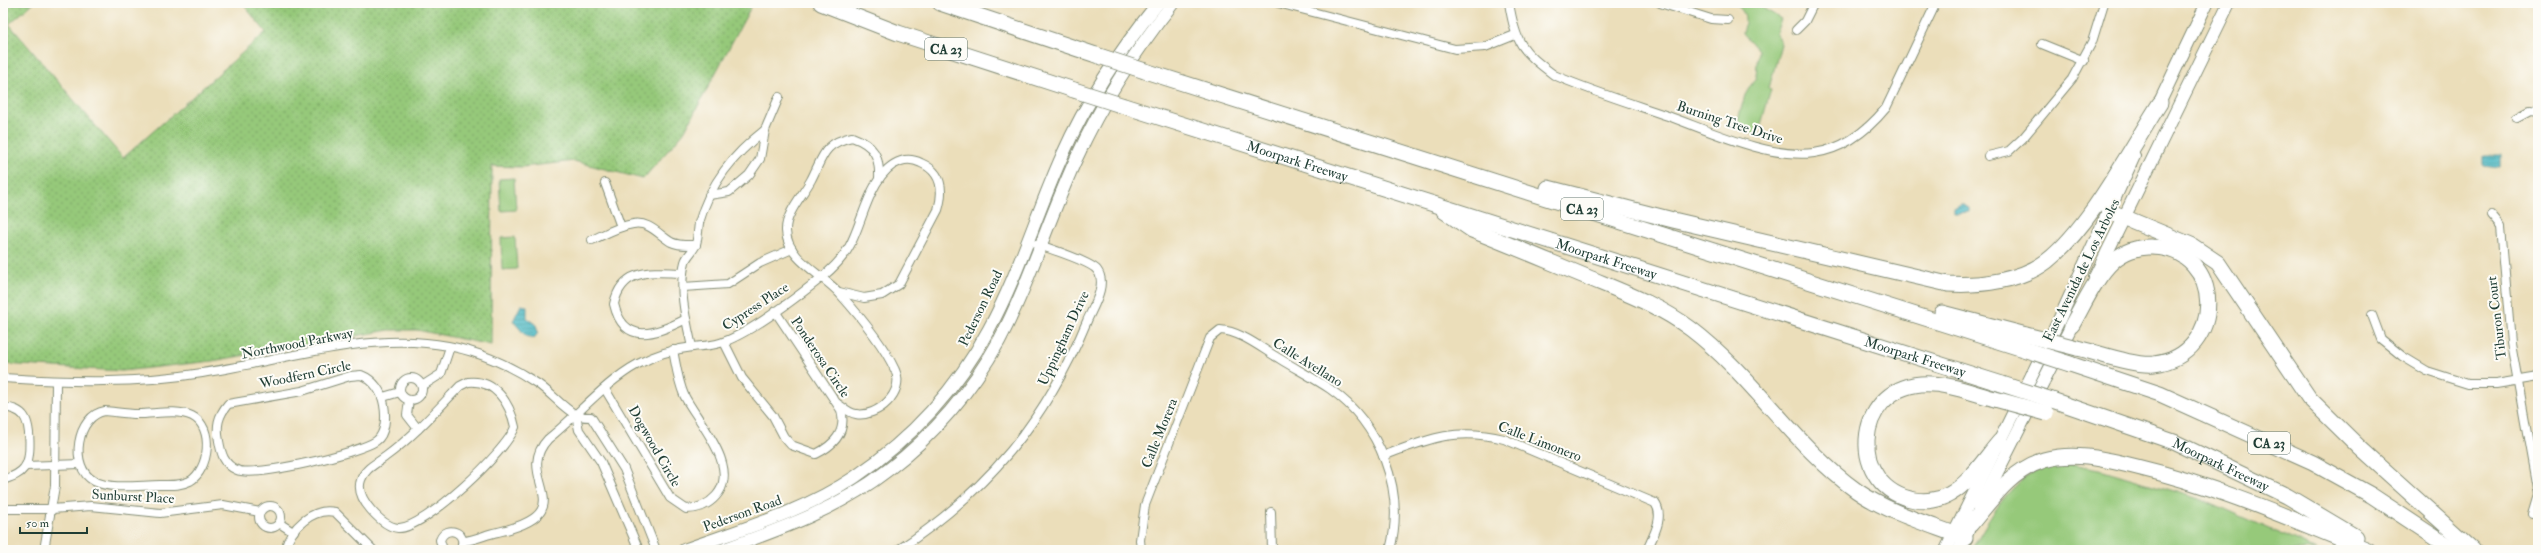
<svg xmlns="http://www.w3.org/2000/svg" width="2541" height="553" viewBox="0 0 2541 553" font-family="'IM FELL Double Pica',serif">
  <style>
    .grass { fill: url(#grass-dots); stroke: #5a8357 }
    .green { fill: #96c97a; stroke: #5a8357 }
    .water { fill: url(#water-rules); stroke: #347a7b }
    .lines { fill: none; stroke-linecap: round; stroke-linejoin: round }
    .street-casing { stroke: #858e77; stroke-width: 10 }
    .secondary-casing { stroke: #858e77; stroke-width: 14 }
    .highway-casing { stroke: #858e77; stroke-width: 17 }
    .street { stroke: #fff; stroke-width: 8 }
    .secondary { stroke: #fff; stroke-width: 12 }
    .highway { stroke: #fff; stroke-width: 15 }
    .highway-bridge-casing { stroke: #858e77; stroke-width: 17; stroke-linecap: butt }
    .highway-bridge { stroke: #fff; stroke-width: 15 }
    .labels { text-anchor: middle; stroke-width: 4; stroke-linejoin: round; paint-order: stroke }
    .shield { fill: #fdfcf7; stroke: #62766e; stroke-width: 1 }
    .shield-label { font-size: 13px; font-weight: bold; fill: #1f3d34 }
    .street-label { font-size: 14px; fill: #1f3d34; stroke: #fdfcf7 }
  </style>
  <defs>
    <pattern id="grass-dots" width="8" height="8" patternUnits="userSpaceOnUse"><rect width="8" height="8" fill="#96c97a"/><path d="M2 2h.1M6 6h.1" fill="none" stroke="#7aa465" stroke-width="1.8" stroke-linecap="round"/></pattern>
    <pattern id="water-rules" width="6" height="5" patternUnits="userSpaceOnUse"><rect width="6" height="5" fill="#4ab8c2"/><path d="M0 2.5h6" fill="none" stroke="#3d979e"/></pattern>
  </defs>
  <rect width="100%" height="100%" fill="#fdfcf7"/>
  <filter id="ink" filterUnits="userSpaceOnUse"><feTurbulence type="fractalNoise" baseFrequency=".025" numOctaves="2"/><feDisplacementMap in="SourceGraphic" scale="8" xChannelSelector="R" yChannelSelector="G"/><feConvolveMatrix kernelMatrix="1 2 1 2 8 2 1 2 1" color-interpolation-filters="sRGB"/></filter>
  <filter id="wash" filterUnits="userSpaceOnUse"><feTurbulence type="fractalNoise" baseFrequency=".012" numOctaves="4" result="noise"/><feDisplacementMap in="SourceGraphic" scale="16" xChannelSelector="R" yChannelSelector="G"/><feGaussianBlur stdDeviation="0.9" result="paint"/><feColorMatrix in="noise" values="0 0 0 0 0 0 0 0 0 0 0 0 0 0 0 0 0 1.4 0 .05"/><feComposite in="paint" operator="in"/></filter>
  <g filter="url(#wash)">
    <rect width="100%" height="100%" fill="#ebdeba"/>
    <path class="grass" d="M3,3H33L9,24L123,158L266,32L242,3H753L684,132L643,179L574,161L522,167L492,166L491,345L417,330H389L212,361L122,371L3,364Z"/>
    <g class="green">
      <path d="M1732,3H1759L1758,5L1781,19L1776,33L1781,44L1769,88L1771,89L1758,135L1736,127L1745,95L1756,77L1758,50L1743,33C1747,20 1746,9 1732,3Z"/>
      <path d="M514,178L516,210L501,211L499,179Z"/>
      <path d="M515,237L517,269L502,270L501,238Z"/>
      <path d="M2072,464L2100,469L2206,501L2316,550H1971C1990,519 2008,480 2045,468C2053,465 2064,465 2072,464Z"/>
    </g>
    <g class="water">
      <path d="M2483,155H2500V167L2483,165Z"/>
      <path d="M1961,204L1969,208V212L1954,213V208Z"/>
      <path d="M521,305L527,306V318L536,325L538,333L534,338L526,336L513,321Z"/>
    </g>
  </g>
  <g filter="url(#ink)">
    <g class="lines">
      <defs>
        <g id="street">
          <path d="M1278,3L1455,49L1485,47L1515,35"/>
          <path d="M1509,3C1516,44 1521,50 1554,75C1591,91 1630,103 1668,116C1710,131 1769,159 1814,153C1844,149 1867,131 1886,108L1936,3"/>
          <path d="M1660,3L1711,19L1728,20"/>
          <path d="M1796,30L1805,21L1814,3"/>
          <path d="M2042,44L2084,61"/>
          <path d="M2517,118L2530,111L2538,112"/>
          <path d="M1988,156L2009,151L2023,138L2072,79L2092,42L2104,3"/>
          <path d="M605,183L621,227"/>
          <path d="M709,195L729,192L749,175L760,159L765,130L779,97"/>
          <path d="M2491,215L2501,227L2511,343L2538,494L2532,514"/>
          <path d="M592,240C605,234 619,226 633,224C649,221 659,235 671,242C679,246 688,245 696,245"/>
          <path d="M683,273C653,272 622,267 614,304C624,347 657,334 686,319"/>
          <path d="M683,287L728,284L760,263L792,249"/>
          <path d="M2372,315L2381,339L2402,356L2427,371L2468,384H2496L2538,377"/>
          <path d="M724,342L742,378L773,416L784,437L791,445L816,454C834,445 847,432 841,410L775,311"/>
          <path d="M692,347C686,320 678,289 685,262C687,255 694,251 696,244C698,237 698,230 699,223C710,183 733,155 765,130"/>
          <path d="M361,375C374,380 382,392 384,405C386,416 386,434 376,441C359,453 254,478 237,470C224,465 221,453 219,441C216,426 218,416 228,404L302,391L350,376Z"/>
          <circle cx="411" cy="389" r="11"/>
          <path d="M3,378C70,382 136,384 202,373C276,362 351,336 426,343C466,346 505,362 538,384C551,393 562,407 576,415C579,417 586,417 591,417L624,469L656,550"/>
          <path d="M468,382C495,379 510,403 515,427C507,451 423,530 398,528C387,527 378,518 371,510C364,502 357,491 361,480C365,468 376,464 385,457C413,437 436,411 460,386Z"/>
          <path d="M422,386L441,374L450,347"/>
          <path d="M605,389L670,498L686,509C698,509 708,505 716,496C742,467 696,420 684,395C678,381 676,365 673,350"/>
          <path d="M383,397L400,392"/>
          <path d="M409,400L407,415L418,429"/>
          <path d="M838,404C844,408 849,413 856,414C877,418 906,392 895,370C884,346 858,314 840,294C824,275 787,260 786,231C785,214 803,195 811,180C823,157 823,143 852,137C874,145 880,156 879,179"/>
          <path d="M3,407C10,408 18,409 23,415C31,424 32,459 24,468C19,475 11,477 3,480"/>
          <path d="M105,411C116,412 127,414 138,414C155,414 177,409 192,416C215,427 209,470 190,481C180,486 170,485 160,485C140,485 111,490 94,481C68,467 77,415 105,411Z"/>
          <path d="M576,416L579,430L601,462L639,550"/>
          <path d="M1383,456C1428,439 1456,427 1504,439L1655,503C1665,517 1653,536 1647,550"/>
          <path d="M26,466L80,464"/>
          <circle cx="270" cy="517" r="11"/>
          <path d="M3,509H52L91,506L160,513L223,505L260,512"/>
          <path d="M1271,512L1272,550"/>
          <path d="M279,523L293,532"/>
          <path d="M463,541C476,540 486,534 498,532C588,511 511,478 548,439C578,415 605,382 638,364C655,355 674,349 693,347C701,346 711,346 720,343C748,335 797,297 821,278C831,270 843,258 849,247C863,223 870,171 901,161C907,159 915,160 921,163C942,172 944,190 938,210L899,284L882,295L864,298L839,292"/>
          <path d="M44,550L55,486L56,381"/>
          <path d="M285,550C290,528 313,507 335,512L373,550"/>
          <path d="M443,550L440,540C447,522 471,535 459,550"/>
          <path d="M898,550C988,491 1046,420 1087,321C1093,307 1108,284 1097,270C1091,262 1048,248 1036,244"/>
          <path d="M1141,550L1140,540L1145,505L1210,338L1220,330C1241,331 1262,349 1280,359C1296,369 1314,378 1330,389C1380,424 1406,490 1390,550"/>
        </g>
        <g id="secondary">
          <path d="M2156,110L2207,3"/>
          <path d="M2095,277L2229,3"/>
          <path d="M1979,508L2076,317"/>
          <path d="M684,550C742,529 803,512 855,477C911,439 957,389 989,329C1019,274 1037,211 1063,154C1087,100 1121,49 1158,3"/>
          <path d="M722,550C781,529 838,509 888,470C933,436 972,390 999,341C1030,282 1049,217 1077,157C1102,102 1136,50 1173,3"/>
          <path d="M1946,550L2059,320L2134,156"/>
          <path d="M1959,550L1968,531"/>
        </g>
        <g id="highway">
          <path d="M821,3L898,33L1074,90"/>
          <path d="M940,3L1096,55"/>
          <path d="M1145,71L2020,348"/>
          <path id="s1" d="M1124,106L2002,384"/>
          <path d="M1548,188L1673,220L1948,284C1980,286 2021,281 2047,261C2091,226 2129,151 2160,103"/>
          <path d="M1444,211L1472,230C1510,245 1548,261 1587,277C1623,292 1659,305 1691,329C1753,376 1794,446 1857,491C1889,513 1929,524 1965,538"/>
          <path d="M2109,211L2191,245L2218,263L2309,398L2360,448L2473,550"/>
          <path d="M1942,313L2026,335"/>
          <path d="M2072,325C2083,306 2097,275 2113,261C2123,252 2138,246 2152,247C2225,248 2227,355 2154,364C2133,366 2099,353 2077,348"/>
          <path d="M2070,364L2160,394L2313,463L2371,495L2454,550"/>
          <path d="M1995,399C1972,393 1945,382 1921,384C1853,390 1847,488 1915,500C1926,502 1940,500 1950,494C1970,483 1985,458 2000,441"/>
          <path id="s2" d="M2052,400L2174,442L2287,496L2356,537"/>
          <path d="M1970,525C1991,500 2011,470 2044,460C2075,451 2107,460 2137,467C2217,486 2292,519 2368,550"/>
        </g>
      </defs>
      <use href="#street" class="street-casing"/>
      <use href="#secondary" class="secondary-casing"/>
      <use href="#highway" class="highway-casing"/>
      <use href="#street" class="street"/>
      <use href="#secondary" class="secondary"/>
      <use href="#highway" class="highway"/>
      <defs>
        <g id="highway-bridge">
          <path d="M1096,55L1145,71"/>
          <path d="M1074,90L1124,106"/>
          <path d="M2026,335L2077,348"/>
          <path d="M2020,348L2070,364"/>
          <path d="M2002,384L2052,400"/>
          <path d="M1995,399L2046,413"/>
        </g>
      </defs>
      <use href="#highway-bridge" class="highway-bridge-casing"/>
      <use href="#highway-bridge" class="highway-bridge"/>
    </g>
  </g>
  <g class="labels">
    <g class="shield">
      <rect x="925" y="38" width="42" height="22" rx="3"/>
      <rect x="1561" y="198" width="42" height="22" rx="3"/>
      <rect x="2248" y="432" width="42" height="22" rx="3"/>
    </g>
    <g class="shield-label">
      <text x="946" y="54">CA 23</text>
      <text x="1582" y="214">CA 23</text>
      <text x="2269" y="448">CA 23</text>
    </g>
    <g class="street-label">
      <text transform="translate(1730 122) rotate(18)" y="5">Burning Tree Drive</text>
      <text dy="5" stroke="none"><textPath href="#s1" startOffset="182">Moorpark Freeway</textPath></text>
      <text dy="5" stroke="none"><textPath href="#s1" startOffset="506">Moorpark Freeway</textPath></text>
      <text transform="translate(2081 270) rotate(-64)" y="5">East Avenida de Los Arboles</text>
      <text transform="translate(755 306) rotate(-33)" y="5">Cypress Place</text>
      <text transform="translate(980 308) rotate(-64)" y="5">Pederson Road</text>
      <text transform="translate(2496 318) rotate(-97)" y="5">Tiburon Court</text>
      <text transform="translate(1063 338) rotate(-65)" y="5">Uppingham Drive</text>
      <text transform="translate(297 343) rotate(-11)" y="5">Northwood Parkway</text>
      <text transform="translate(821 357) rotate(56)" y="5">Ponderosa Circle</text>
      <text dy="5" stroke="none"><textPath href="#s1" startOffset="830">Moorpark Freeway</textPath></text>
      <text transform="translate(1308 362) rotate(32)" y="5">Calle Avellano</text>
      <text transform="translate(305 374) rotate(-12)" y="5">Woodfern Circle</text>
      <text transform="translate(1159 433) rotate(-68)" y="5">Calle Morera</text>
      <text transform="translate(1540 441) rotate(21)" y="5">Calle Limonero</text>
      <text transform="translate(655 446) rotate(60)" y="5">Dogwood Circle</text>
      <text dy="5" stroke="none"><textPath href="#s2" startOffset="181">Moorpark Freeway</textPath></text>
      <text transform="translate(133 496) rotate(3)" y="5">Sunburst Place</text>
      <text transform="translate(742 513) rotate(-20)" y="5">Pederson Road</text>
    </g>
  </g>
  <rect width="2541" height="553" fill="none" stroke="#fdfcf7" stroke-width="16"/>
  <path d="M20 527v6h67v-6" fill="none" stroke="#1f3d34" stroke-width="2"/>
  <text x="26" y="527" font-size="12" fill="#1f3d34" stroke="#fdfcf7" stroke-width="3" paint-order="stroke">50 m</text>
</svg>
